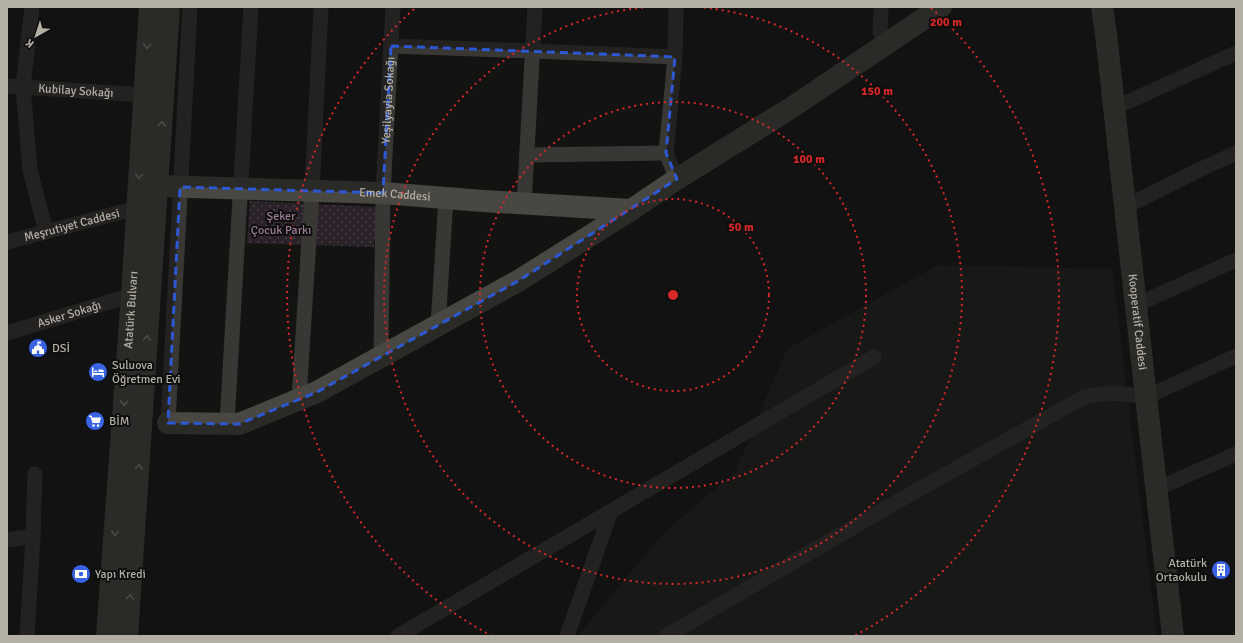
<svg xmlns="http://www.w3.org/2000/svg" width="1243" height="643" viewBox="0 0 1243 643" font-family="Signika,sans-serif">
  <style>
    .built { fill: #20201e }
    .park { fill: url(#park-dots) }
    .lines { fill: none; stroke-linecap: round; stroke-linejoin: round }
    .street { stroke: #383733; stroke-width: 15 }
    .secondary { stroke: #484741; stroke-width: 22 }
    .oneway { stroke: #8e8b81 }
    .marked { fill: none; stroke: #2c58d3; stroke-width: 3; stroke-dasharray: 8 5; stroke-linejoin: round }
    .ring { fill: none; stroke: #d62828; stroke-width: 2; stroke-dasharray: 2 4 }
    .labels { text-anchor: middle; stroke-width: 4; stroke-linejoin: round; paint-order: stroke }
    .street-label { font-size: 12px; fill: #b3afa4; stroke: #0e0e0d }
    .park-label { font-size: 12px; fill: #9c7c98; stroke: #0e0e0d }
    .poi-label { font-size: 12px; fill: #b3afa4; stroke: #0e0e0d; text-anchor: start }
    .centre { fill: #d62828; stroke: #0e0e0d; stroke-width: 2 }
    .ring-label { font-size: 12px; text-anchor: middle; font-weight: bold; fill: #d62828; stroke: #0e0e0d; stroke-width: 4; stroke-linejoin: round; paint-order: stroke }
  </style>
  <defs>
    <pattern id="park-dots" width="8" height="8" patternUnits="userSpaceOnUse"><rect width="8" height="8" fill="#2a2228"/><path d="M2 2h.1M6 6h.1" fill="none" stroke="#464044" stroke-width="1.8" stroke-linecap="round"/></pattern>
  </defs>
  <rect width="100%" height="100%" fill="#131312"/>
  <path class="built" d="M938,265L1112,269L1157,636H578L664,533L735,472L787,349Z"/>
  <path class="park" d="M250,201L377,207L374,247L247,243Z"/>
  <g class="lines">
    <g class="street">
      <path d="M32,7L23,87L30,170L46,232"/>
      <path d="M676,7L675,57L666,153L677,179"/>
      <path d="M881,7L880,32L887,43"/>
      <path d="M391,46L533,51L675,57"/>
      <path id="s1" d="M7,86L144,95"/>
      <path d="M1114,108L1236,53"/>
      <path d="M527,155L666,153"/>
      <path d="M524,204L535,7"/>
      <path d="M1125,207L1201,169L1236,153"/>
      <path id="s2" d="M7,242L137,208"/>
      <path d="M1136,305L1236,260"/>
      <path d="M438,326L446,198"/>
      <path id="s3" d="M7,333L132,295"/>
      <path id="s4" d="M381,357L383,193L393,7"/>
      <path d="M299,399L312,191L321,7"/>
      <path d="M168,423L190,7"/>
      <path d="M227,423L251,7"/>
      <path d="M1156,489L1236,454"/>
      <path d="M7,540L33,536"/>
      <path d="M27,636L33,536L35,474"/>
      <path d="M398,636L874,357"/>
      <path d="M567,636L611,511"/>
      <path d="M666,636L900,500L1084,397C1106,392 1123,393 1146,397L1236,356"/>
    </g>
    <g class="secondary">
      <path id="s5" d="M1102,7L1106,34L1146,397L1173,636"/>
      <path id="s6" d="M158,186L383,193L483,201L631,210"/>
      <path d="M168,423L239,424L317,392L518,281L631,210L677,179L791,108L941,7"/>
      <path id="s7" d="M107,636L132,295L150,7"/>
      <path d="M127,636L169,7"/>
    </g>
  </g>
  <defs><path id="oneway-chevron" d="M-2-3.5L2.5 0L-2 3.5" fill="none" stroke-width="1.6" stroke-linecap="round" stroke-linejoin="round"/></defs>
  <g class="oneway">
    <use href="#oneway-chevron" transform="translate(147 46) rotate(94)"/>
    <use href="#oneway-chevron" transform="translate(162 124) rotate(-86)"/>
    <use href="#oneway-chevron" transform="translate(139 176) rotate(94)"/>
    <use href="#oneway-chevron" transform="translate(147 338) rotate(-86)"/>
    <use href="#oneway-chevron" transform="translate(124 403) rotate(94)"/>
    <use href="#oneway-chevron" transform="translate(139 467) rotate(-86)"/>
    <use href="#oneway-chevron" transform="translate(115 533) rotate(94)"/>
    <use href="#oneway-chevron" transform="translate(130 597) rotate(-86)"/>
  </g>
  <path d="M0 0H1243V643H0ZM391,46L675,57L666,153L677,179L518,281L317,392L239,424L168,423L180,187L383,193Z" fill="#131312" fill-opacity=".55" fill-rule="evenodd"/>
  <path class="marked" d="M391,46L675,57L666,153L677,179L518,281L317,392L239,424L168,423L180,187L383,193Z"/>
  <g class="ring">
    <circle cx="673" cy="295" r="96"/>
    <circle cx="673" cy="295" r="193"/>
    <path d="M698 7A289 289 0 1 1 648 7"/>
    <path d="M492 636A386 386 0 0 1 415 8M931 8A386 386 0 0 1 854 636"/>
  </g>
  <defs>
    <symbol id="civic-disc" viewBox="-11 -11 22 22"><circle r="9.5" fill="#3963e4" stroke="#0e0e0d"/><path d="M-.6-6.5H3V-4.5H.6V-3L4-1V1h2V6H-6V1h2V-1L-.6-3ZM-1.2 2.5V6h2.4V2.5Z" fill="#fff"/></symbol>
    <symbol id="hotel-disc" viewBox="-11 -11 22 22"><circle r="9.5" fill="#3963e4" stroke="#0e0e0d"/><path d="M-6-4.5h1.5V1H6V5H4.5V3h-9V5H-6ZM-4 0a1.8 1.8 0 1 1 3.6 0ZM.5 0V-2.5h3Q6-2.5 6 0Z" fill="#fff"/></symbol>
    <symbol id="supermarket-disc" viewBox="-11 -11 22 22"><circle r="9.5" fill="#3963e4" stroke="#0e0e0d"/><path d="M-6-5.5h2.5l.6 2H6L4.5 2H-2.5L-4.4-4H-6ZM-1.5 3.2a1.3 1.3 0 1 0 .1 0ZM3 3.2a1.3 1.3 0 1 0 .1 0Z" fill="#fff"/></symbol>
    <symbol id="building-disc" viewBox="-11 -11 22 22"><circle r="9.5" fill="#3963e4" stroke="#0e0e0d"/><path d="M-4-6H4V6H1V3H-1V6H-4ZM-2.5-4.3h1.7v1.8h-1.7ZM.8-4.3h1.7v1.8H.8ZM-2.5-1h1.7V.8h-1.7ZM.8-1h1.7V.8H.8Z" fill="#fff"/></symbol>
    <symbol id="bank-disc" viewBox="-11 -11 22 22"><circle r="9.5" fill="#3963e4" stroke="#0e0e0d"/><path d="M-6-4H6V4H-6ZM0-2.3a2.3 2.3 0 1 0 0 4.6a2.3 2.3 0 1 0 0-4.6Z" fill="#fff"/></symbol>
  </defs>
  <g fill-rule="evenodd">
    <use href="#civic-disc" x="27" y="337" width="22" height="22"/>
    <use href="#hotel-disc" x="87" y="361" width="22" height="22"/>
    <use href="#supermarket-disc" x="84" y="410" width="22" height="22"/>
    <use href="#building-disc" x="1210" y="559" width="22" height="22"/>
    <use href="#bank-disc" x="70" y="563" width="22" height="22"/>
  </g>
  <g class="labels">
    <g class="street-label">
      <text dy="4" stroke="none"><textPath href="#s1" startOffset="69">Kubilay Sokağı</textPath></text>
      <text dy="4" stroke="none"><textPath href="#s4" startOffset="257">Yeşilyayla Sokağı</textPath></text>
      <text dy="4" stroke="none"><textPath href="#s6" startOffset="237">Emek Caddesi</textPath></text>
      <text dy="4" stroke="none"><textPath href="#s2" startOffset="67">Meşrutiyet Caddesi</textPath></text>
      <text dy="4" stroke="none"><textPath href="#s7" startOffset="327">Atatürk Bulvarı</textPath></text>
      <text dy="4" stroke="none"><textPath href="#s3" startOffset="65">Asker Sokağı</textPath></text>
      <text dy="4" stroke="none"><textPath href="#s5" startOffset="317">Kooperatif Caddesi</textPath></text>
    </g>
    <g class="park-label">
      <text x="281" y="220">Şeker<tspan x="281" dy="14">Çocuk Parkı</tspan></text>
    </g>
    <g class="poi-label">
      <text x="52" y="352">DSİ</text>
      <text x="112" y="369">Suluova<tspan x="112" dy="14">Öğretmen Evi</tspan></text>
      <text x="109" y="425">BİM</text>
      <text x="1207" y="567" text-anchor="end">Atatürk<tspan x="1207" dy="14">Ortaokulu</tspan></text>
      <text x="95" y="578">Yapı Kredi</text>
    </g>
  </g>
  <circle cx="673" cy="295" r="6" class="centre"/>
  <g class="ring-label">
    <text x="946" y="26">200 m</text>
    <text x="877" y="95">150 m</text>
    <text x="809" y="163">100 m</text>
    <text x="741" y="231">50 m</text>
  </g>
  <rect width="1243" height="643" fill="none" stroke="#b3afa4" stroke-width="16"/>
  <g transform="translate(36 36) rotate(219)" stroke="#0e0e0d" stroke-width="3" paint-order="stroke">
  <path d="M0-3L7 15L0 10L-7 15Z" fill="#b3afa4"/>
  <text y="-6" font-size="11" font-weight="bold" text-anchor="middle" fill="#b3afa4">K</text>
  </g>
</svg>
